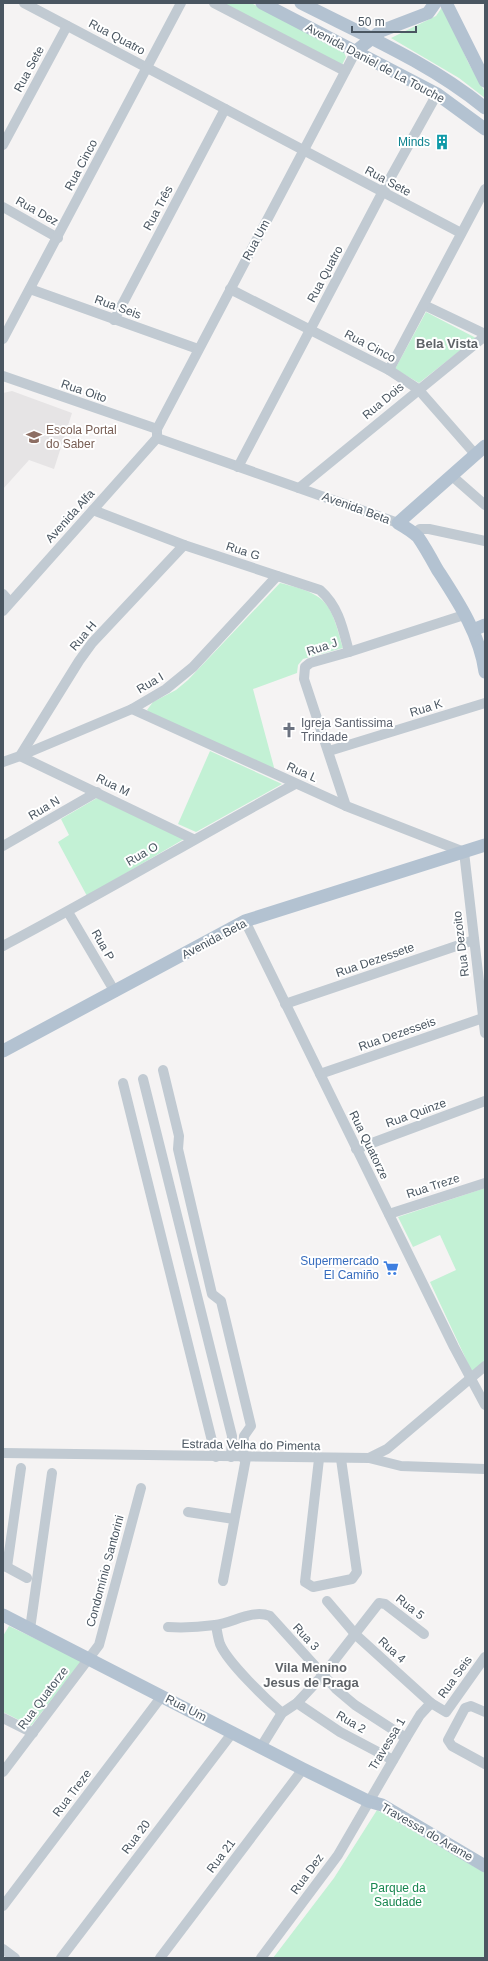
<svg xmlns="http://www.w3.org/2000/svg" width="488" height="1961" viewBox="0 0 488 1961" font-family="Arial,sans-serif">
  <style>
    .education { fill: #e6e4e5 }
    .green { fill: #c3f1d5 }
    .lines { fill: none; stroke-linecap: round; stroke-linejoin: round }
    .minor { stroke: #c1cad2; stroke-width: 10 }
    .major { stroke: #b3c2d1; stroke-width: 13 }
    .labels { text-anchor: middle; stroke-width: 4; stroke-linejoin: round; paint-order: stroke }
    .street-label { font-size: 12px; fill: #4a5661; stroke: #fff }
    .culture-label { font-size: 12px; fill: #0d838f; stroke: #fff; text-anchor: end }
    .education-label { font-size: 12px; fill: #785e54; stroke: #fff; text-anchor: start }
    .worship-label { font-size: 12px; fill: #5b616d; stroke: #fff; text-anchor: start }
    .shop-label { font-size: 12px; fill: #366cbe; stroke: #fff; text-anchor: end }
    .park-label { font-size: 12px; fill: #17864f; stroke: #fff }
    .neighbourhood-label { font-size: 13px; font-weight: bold; fill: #5f6368; stroke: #fff }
  </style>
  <rect width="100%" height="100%" fill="#f5f3f3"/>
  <path class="education" d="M12,391L72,413L54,469L29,460L3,489V393Z"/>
  <g class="green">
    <path d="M223,3H251L343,50L346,57L342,65Z"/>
    <path d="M443,6L468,62L485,92V98L459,78L391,38L436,16Z"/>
    <path d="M426,312L476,338L419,383L395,369Z"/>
    <path d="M280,583C328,595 330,601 343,648L303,659L298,665L297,673L253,689L275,771L149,712L147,710L153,702L176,690L188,680Z"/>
    <path d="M210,751L282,784L196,832L178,824Z"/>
    <path d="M97,798L184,839L87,896L58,842L69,835L61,819Z"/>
    <path d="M485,1188V1361L472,1372L430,1282L456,1270L440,1235L413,1247L398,1217Z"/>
    <path d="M9,1626L82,1661L31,1726L3,1712V1636Z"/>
    <path d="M377,1810L485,1873V1958H273L334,1878Z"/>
  </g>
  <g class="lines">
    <g class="minor">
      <path d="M24,3L461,233"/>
      <path d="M214,3L345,71"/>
      <path d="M3,145L67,26"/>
      <path d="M3,207L58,238"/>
      <path d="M30,289L198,349"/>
      <path d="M230,289L389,370L418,389L475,454"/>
      <path d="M424,305L485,334"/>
      <path d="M114,320L225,109"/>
      <path d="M3,339L181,3"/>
      <path d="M389,370L485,189"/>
      <path d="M3,376L157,429"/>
      <path d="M157,429L356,51"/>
      <path d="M157,429V438L398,523"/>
      <path d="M238,467L382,193L437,94"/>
      <path d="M452,476L485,505"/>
      <path d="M299,488L485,336"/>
      <path d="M93,510L184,545L320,590C339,607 343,629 349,652"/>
      <path d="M414,533L420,529H429L485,541"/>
      <path d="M184,545L92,643L79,661L20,756L193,839"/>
      <path d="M3,594L10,602"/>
      <path d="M3,611L157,438"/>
      <path d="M132,709L346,806L464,852L485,1033"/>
      <path d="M329,751L485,703"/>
      <path d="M3,762L20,756L132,709L166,689L193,667L277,576"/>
      <path d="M346,806L304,679L305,667L310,663L349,652L464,615"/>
      <path d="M3,846L97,792"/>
      <path d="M68,912L115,992"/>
      <path d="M245,921L454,1347L485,1405"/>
      <path d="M3,946C102,894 197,837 295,784"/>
      <path d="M285,1004L474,940"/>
      <path d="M163,1070L179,1136L178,1149L212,1294L221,1301L251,1426L244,1436L243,1458"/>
      <path d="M320,1074L483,1018"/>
      <path d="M143,1079L232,1436L231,1457"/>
      <path d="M123,1083L216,1457"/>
      <path d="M356,1149L485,1101"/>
      <path d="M389,1214L485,1183"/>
      <path d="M3,1453L369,1458L387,1449L485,1366"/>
      <path d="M369,1458L401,1466L485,1469"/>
      <path d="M319,1459L305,1582L313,1587L352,1579L357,1572L341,1459"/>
      <path d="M188,1512L234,1519"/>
      <path d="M3,1565L27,1578"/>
      <path d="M7,1567L21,1468"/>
      <path d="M223,1581L246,1458"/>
      <path d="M327,1601L356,1635L431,1703L446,1712L485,1657"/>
      <path d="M216,1625C217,1631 218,1638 220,1644C228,1663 266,1699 282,1713"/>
      <path d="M168,1627C183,1628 200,1627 215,1625C233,1623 252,1609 270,1616L336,1689L355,1705L406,1738"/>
      <path d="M30,1629L52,1473"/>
      <path d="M297,1703L340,1732L393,1760"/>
      <path d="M485,1712L471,1706L465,1708L448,1740L452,1746L485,1764"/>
      <path d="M3,1718L33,1733"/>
      <path d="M261,1747L282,1713L297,1703L323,1675L379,1603L385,1604L424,1634"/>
      <path d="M3,1772L99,1645L141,1488"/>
      <path d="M3,1906L162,1696"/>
      <path d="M3,1949L15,1958"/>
      <path d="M61,1958L233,1732"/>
      <path d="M160,1958L303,1769"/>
      <path d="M261,1958L338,1855L406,1738L420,1715L431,1703"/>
    </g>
    <g class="major">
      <path d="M262,3L437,94L485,129"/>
      <path d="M301,3C364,35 430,63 485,108"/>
      <path d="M446,3L485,81"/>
      <path d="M356,51L381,31L428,13L435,3"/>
      <path d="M485,446L398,523C405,527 412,531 418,537C425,547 431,558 437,569C457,600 480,634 485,672"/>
      <path d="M473,630L485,625"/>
      <path d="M3,1051L245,921L485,845"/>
      <path d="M3,1615L303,1769L368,1801L382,1805L485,1866"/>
    </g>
  </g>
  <defs>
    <symbol id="building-bare" viewBox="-9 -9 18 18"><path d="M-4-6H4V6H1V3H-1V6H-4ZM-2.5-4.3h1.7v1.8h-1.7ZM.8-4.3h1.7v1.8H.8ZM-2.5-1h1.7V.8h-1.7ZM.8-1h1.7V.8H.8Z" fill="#0f9aa8" stroke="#fff" stroke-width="2.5" paint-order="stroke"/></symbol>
    <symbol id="school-bare" viewBox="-9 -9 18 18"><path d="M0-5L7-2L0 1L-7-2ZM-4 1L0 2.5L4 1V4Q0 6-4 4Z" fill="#8d6e63" stroke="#fff" stroke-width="2.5" paint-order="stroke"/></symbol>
    <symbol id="church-bare" viewBox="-9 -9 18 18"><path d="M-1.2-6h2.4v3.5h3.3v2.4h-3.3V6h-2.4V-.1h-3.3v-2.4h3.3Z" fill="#6b7280" stroke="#fff" stroke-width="2.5" paint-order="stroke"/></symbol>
    <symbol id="supermarket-bare" viewBox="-9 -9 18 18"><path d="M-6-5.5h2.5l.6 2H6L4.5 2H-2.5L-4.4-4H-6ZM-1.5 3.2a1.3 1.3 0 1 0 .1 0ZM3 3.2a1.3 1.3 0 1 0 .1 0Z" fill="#3f7fe0" stroke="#fff" stroke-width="2.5" paint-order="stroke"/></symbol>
  </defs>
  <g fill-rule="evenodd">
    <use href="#building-bare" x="431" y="131" width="22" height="22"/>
    <use href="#school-bare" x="23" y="426" width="22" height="22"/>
    <use href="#church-bare" x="278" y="719" width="22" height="22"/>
    <use href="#supermarket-bare" x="380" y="1257" width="22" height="22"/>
  </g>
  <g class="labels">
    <g class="street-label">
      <text transform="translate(117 37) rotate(28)" y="4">Rua Quatro</text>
      <text transform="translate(375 63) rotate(28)" y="4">Avenida Daniel de La Touche</text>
      <text transform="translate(29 69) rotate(-62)" y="4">Rua Sete</text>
      <text transform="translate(81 165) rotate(-62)" y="4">Rua Cinco</text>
      <text transform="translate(388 181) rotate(28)" y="4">Rua Sete</text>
      <text transform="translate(158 208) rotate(-62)" y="4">Rua Três</text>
      <text transform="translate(37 211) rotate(29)" y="4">Rua Dez</text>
      <text transform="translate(256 240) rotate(-62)" y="4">Rua Um</text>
      <text transform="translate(325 274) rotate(-62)" y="4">Rua Quatro</text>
      <text transform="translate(118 307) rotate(20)" y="4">Rua Seis</text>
      <text transform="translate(370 346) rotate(28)" y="4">Rua Cinco</text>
      <text transform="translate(84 391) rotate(19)" y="4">Rua Oito</text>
      <text transform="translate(383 401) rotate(-40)" y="4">Rua Dois</text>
      <text transform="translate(356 508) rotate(20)" y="4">Avenida Beta</text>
      <text transform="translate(70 516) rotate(-48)" y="4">Avenida Alfa</text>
      <text transform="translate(243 551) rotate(18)" y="4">Rua G</text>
      <text transform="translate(83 636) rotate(-50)" y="4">Rua H</text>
      <text transform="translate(322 647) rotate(-18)" y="4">Rua J</text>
      <text transform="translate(150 683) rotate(-31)" y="4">Rua I</text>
      <text transform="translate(426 708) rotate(-17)" y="4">Rua K</text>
      <text transform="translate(302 772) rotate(24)" y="4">Rua L</text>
      <text transform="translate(113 785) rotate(26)" y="4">Rua M</text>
      <text transform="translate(44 808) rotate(-31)" y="4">Rua N</text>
      <text transform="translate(142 854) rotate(-30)" y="4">Rua O</text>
      <text transform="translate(214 939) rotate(-28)" y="4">Avenida Beta</text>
      <text transform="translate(461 944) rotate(-97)" y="4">Rua Dezoito</text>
      <text transform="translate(103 945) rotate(60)" y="4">Rua P</text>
      <text transform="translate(375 960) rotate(-19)" y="4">Rua Dezessete</text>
      <text transform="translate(397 1034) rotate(-19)" y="4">Rua Dezesseis</text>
      <text transform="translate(416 1113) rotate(-20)" y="4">Rua Quinze</text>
      <text transform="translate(369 1145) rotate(64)" y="4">Rua Quatorze</text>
      <text transform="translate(433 1186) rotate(-18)" y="4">Rua Treze</text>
      <text transform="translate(251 1445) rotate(1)" y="4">Estrada Velha do Pimenta</text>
      <text transform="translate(105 1571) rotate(-75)" y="4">Condomínio Santorini</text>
      <text transform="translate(410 1607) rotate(38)" y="4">Rua 5</text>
      <text transform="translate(306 1637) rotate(47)" y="4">Rua 3</text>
      <text transform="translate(392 1650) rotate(42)" y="4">Rua 4</text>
      <text transform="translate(455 1677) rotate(-54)" y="4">Rua Seis</text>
      <text transform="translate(43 1698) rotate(-53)" y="4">Rua Quatorze</text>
      <text transform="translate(186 1708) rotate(27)" y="4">Rua Um</text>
      <text transform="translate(351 1722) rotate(30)" y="4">Rua 2</text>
      <text transform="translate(387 1744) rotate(-59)" y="4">Travessa 1</text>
      <text transform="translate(72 1793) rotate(-53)" y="4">Rua Treze</text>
      <text transform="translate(427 1832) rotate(30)" y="4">Travessa do Arame</text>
      <text transform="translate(136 1837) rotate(-53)" y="4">Rua 20</text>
      <text transform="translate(221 1856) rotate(-53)" y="4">Rua 21</text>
      <text transform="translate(307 1874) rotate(-54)" y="4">Rua Dez</text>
    </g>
    <g class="culture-label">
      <text x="430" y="146">Minds</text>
    </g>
    <g class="education-label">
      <text x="46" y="434">Escola Portal<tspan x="46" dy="14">do Saber</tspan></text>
    </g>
    <g class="worship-label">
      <text x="301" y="727">Igreja Santissima<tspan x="301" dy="14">Trindade</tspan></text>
    </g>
    <g class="shop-label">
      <text x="379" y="1265">Supermercado<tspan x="379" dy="14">El Camiño</tspan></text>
    </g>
    <g class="park-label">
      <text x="398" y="1892">Parque da<tspan x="398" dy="14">Saudade</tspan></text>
    </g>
    <g class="neighbourhood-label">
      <text x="447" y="348">Bela Vista</text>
      <text x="311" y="1672">Vila Menino<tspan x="311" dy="15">Jesus de Praga</tspan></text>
    </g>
  </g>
  <rect width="488" height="1961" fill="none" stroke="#4a5661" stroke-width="8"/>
  <path d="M352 26v6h64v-6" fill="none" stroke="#4a5661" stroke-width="2"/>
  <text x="358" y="26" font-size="12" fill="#4a5661" stroke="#ffffff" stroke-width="3" paint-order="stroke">50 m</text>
</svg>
